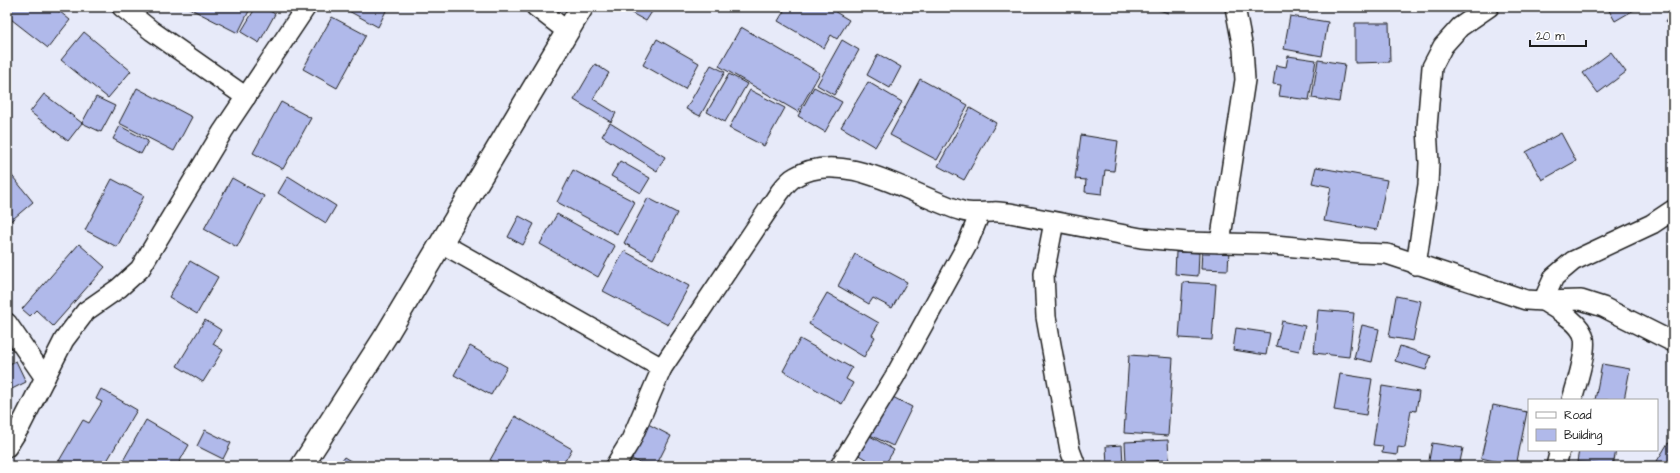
<svg xmlns="http://www.w3.org/2000/svg" width="1680" height="473" viewBox="0 0 1680 473" font-family="'Architects Daughter',sans-serif">
  <style>
    .building { fill: #b0b9ea; stroke: #1c1c1c }
    .lines { fill: none; stroke-linecap: round; stroke-linejoin: round }
    .street-casing { stroke: #1c1c1c; stroke-width: 22 }
    .secondary-casing { stroke: #1c1c1c; stroke-width: 25 }
    .street { stroke: #fff; stroke-width: 19 }
    .secondary { stroke: #fff; stroke-width: 22 }
  </style>
  <rect width="100%" height="100%" fill="#e7eaf9"/>
  <filter id="ink" filterUnits="userSpaceOnUse"><feTurbulence type="fractalNoise" baseFrequency=".025" numOctaves="2"/><feDisplacementMap in="SourceGraphic" scale="8" xChannelSelector="R" yChannelSelector="G"/><feConvolveMatrix kernelMatrix="1 2 1 2 8 2 1 2 1" color-interpolation-filters="sRGB"/></filter>
  <g filter="url(#ink)">
    <g class="building">
      <path d="M7,7H54L70,20L48,48L7,16Z"/>
      <path d="M187,7H251L238,33Z"/>
      <path d="M256,7H263L275,14L259,43L241,32Z"/>
      <path d="M346,7H388L378,27L345,9Z"/>
      <path d="M627,7H655L646,21L626,10Z"/>
      <path d="M777,7H827L849,20L837,39L831,35L824,48L778,21L784,11Z"/>
      <path d="M1151,7H1170L1168,13Z"/>
      <path d="M1607,7H1639L1615,21Z"/>
      <path d="M1673,12V28L1665,22Z"/>
      <path d="M1290,16L1328,22L1322,56L1284,49Z"/>
      <path d="M332,17L366,35L337,88L303,69Z"/>
      <path d="M1355,23H1389L1390,62L1355,63Z"/>
      <path d="M741,27L820,73L798,112L719,66Z"/>
      <path d="M84,32L131,71L108,98L61,60Z"/>
      <path d="M657,39L699,63L685,89L643,65Z"/>
      <path d="M842,40L859,50L834,95L817,85Z"/>
      <path d="M1611,52L1626,72L1598,93L1583,73Z"/>
      <path d="M878,54L901,67L890,88L867,75Z"/>
      <path d="M1288,56L1316,60L1309,100L1279,96L1281,85L1273,84L1276,65L1286,67Z"/>
      <path d="M1318,60L1345,64L1339,102L1312,98Z"/>
      <path d="M595,64L609,73L593,99L616,113L611,122L574,100Z"/>
      <path d="M711,65L725,72L700,116L686,109Z"/>
      <path d="M729,74L747,84L725,122L707,112Z"/>
      <path d="M920,79L968,105L937,160L890,135Z"/>
      <path d="M868,82L902,102L875,147L841,127Z"/>
      <path d="M814,87L842,102L825,132L798,116Z"/>
      <path d="M137,88L192,117L174,151L119,123Z"/>
      <path d="M750,90L785,108L764,146L729,128Z"/>
      <path d="M44,94L82,123L68,141L30,112Z"/>
      <path d="M96,97L115,106L101,132L82,123Z"/>
      <path d="M281,102L311,118L283,169L253,153Z"/>
      <path d="M970,108L996,123L964,180L938,166Z"/>
      <path d="M610,123L665,157L657,171L602,136Z"/>
      <path d="M120,126L148,141L141,154L113,139Z"/>
      <path d="M1561,133L1576,161L1542,180L1526,152Z"/>
      <path d="M1081,135L1118,141L1114,171L1105,170L1102,194L1085,192L1086,180L1075,179Z"/>
      <path d="M620,161L650,178L641,193L611,176Z"/>
      <path d="M1316,167L1387,180L1377,230L1324,221L1331,187L1312,183Z"/>
      <path d="M573,170L635,202L617,234L557,202Z"/>
      <path d="M9,172L33,202L7,224V174Z"/>
      <path d="M288,176L336,206L326,223L278,193Z"/>
      <path d="M232,178L264,196L237,247L204,229Z"/>
      <path d="M112,179L144,196L117,247L85,230Z"/>
      <path d="M648,198L677,213L653,259L624,243Z"/>
      <path d="M557,214L615,246L598,277L540,244Z"/>
      <path d="M519,216L534,224L523,245L508,237Z"/>
      <path d="M79,244L105,267L53,326L36,310L30,316L22,309Z"/>
      <path d="M1202,249L1229,250L1228,270L1201,269Z"/>
      <path d="M624,251L689,286L668,325L603,291Z"/>
      <path d="M1176,252L1199,253L1198,276L1175,274Z"/>
      <path d="M855,254L907,282L892,308L873,298L869,304L838,286Z"/>
      <path d="M190,261L218,277L197,314L169,297Z"/>
      <path d="M1183,282L1216,284L1212,340L1179,338Z"/>
      <path d="M827,293L879,323L872,335L875,337L864,357L809,324Z"/>
      <path d="M1396,296L1421,301L1413,341L1389,337Z"/>
      <path d="M1318,310L1354,313L1349,357L1314,353Z"/>
      <path d="M205,320L221,330L213,344L223,350L203,382L177,366Z"/>
      <path d="M1282,321L1305,326L1299,351L1276,346Z"/>
      <path d="M1362,325L1379,329L1372,362L1354,358Z"/>
      <path d="M1236,328L1270,333L1266,355L1233,350Z"/>
      <path d="M800,339L852,368L846,379L853,383L842,404L783,371Z"/>
      <path d="M470,346L507,367L491,395L454,375Z"/>
      <path d="M1400,346L1431,356L1426,370L1395,361Z"/>
      <path d="M1129,355L1173,358L1168,436L1124,433Z"/>
      <path d="M16,361L26,382L12,389L7,379V365Z"/>
      <path d="M1602,364L1630,369L1624,400H1595Z"/>
      <path d="M1340,374L1372,379L1366,415L1334,410Z"/>
      <path d="M1382,386L1419,392L1416,411L1411,410L1405,448L1398,447L1397,455L1382,453L1383,446L1373,445Z"/>
      <path d="M101,389L137,410L104,466H56L83,420L89,423L102,402L96,399Z"/>
      <path d="M889,395L912,407L893,446L870,435Z"/>
      <path d="M1493,405L1527,412L1516,466L1481,458Z"/>
      <path d="M8,415L16,424L7,432V416Z"/>
      <path d="M515,416L572,449L562,466H501L490,460Z"/>
      <path d="M146,420L189,445L177,466H120Z"/>
      <path d="M648,424L671,436L656,466H645L630,458Z"/>
      <path d="M205,430L231,443L223,459L197,446Z"/>
      <path d="M863,432L894,450L884,466H877L852,451Z"/>
      <path d="M1168,440L1169,460L1126,462L1125,442Z"/>
      <path d="M1432,443L1463,448L1459,466H1428Z"/>
      <path d="M1668,443L1673,446V466H1654Z"/>
      <path d="M1122,445L1123,465L1107,466L1106,446Z"/>
      <path d="M1579,450H1616L1613,466L1577,462Z"/>
      <path d="M344,457L359,466H339Z"/>
    </g>
    <g class="lines">
      <defs>
        <g id="street">
          <path d="M122,7L152,31L246,97"/>
          <path d="M536,7L567,31"/>
          <path d="M1054,222L1044,274L1046,317L1070,450L1076,466"/>
          <path d="M441,243L662,368"/>
          <path d="M1220,243L1245,80L1243,49L1235,7"/>
          <path d="M1416,265L1428,185L1429,163L1427,127L1432,67L1443,46L1460,27L1489,7"/>
          <path d="M7,323L45,378"/>
          <path d="M1572,400C1576,386 1587,352 1584,338C1581,322 1556,309 1543,301L1554,277L1573,261L1652,224L1673,210"/>
          <path d="M7,447L21,425L64,340L86,311L119,288L140,269L223,131L306,7"/>
          <path d="M615,466L631,440L662,368L780,192C784,187 789,180 795,177C842,147 915,197 962,211C972,214 982,212 992,212C998,211 1004,213 1010,213L1141,238L1187,242L1264,244L1359,253L1387,254L1526,300L1543,301L1581,300L1603,307L1673,342"/>
          <path d="M840,466L895,376L967,245L980,213"/>
          <path d="M1556,466L1560,450"/>
        </g>
        <path id="secondary" d="M302,466L387,334L582,7"/>
      </defs>
      <use href="#street" class="street-casing"/>
      <use href="#secondary" class="secondary-casing"/>
      <use href="#street" class="street"/>
      <use href="#secondary" class="secondary"/>
    </g>
  </g>
  <rect width="1680" height="473" fill="none" stroke="#fff" stroke-width="24"/>
  <rect x="12" y="12" width="1656" height="449" fill="none" stroke="#1c1c1c" stroke-width="1.5" filter="url(#ink)"/>
  <rect x="1528" y="399" width="130" height="52" fill="#ffffff" stroke="#a4a4a4"/>
  <rect x="1536" y="412" width="20" height="6" fill="#ffffff" stroke="#a4a4a4"/>
  <text x="1564" y="419" font-size="12" fill="#1c1c1c">Road</text>
  <rect x="1536" y="429" width="20" height="12" fill="#b0b9ea" stroke="#a4a4a4"/>
  <text x="1564" y="439" font-size="12" fill="#1c1c1c">Building</text>
  <path d="M1530 40v6h56v-6" fill="none" stroke="#1c1c1c" stroke-width="2"/>
  <text x="1536" y="40" font-size="12" fill="#1c1c1c" stroke="#ffffff" stroke-width="3" paint-order="stroke">20 m</text>
</svg>
